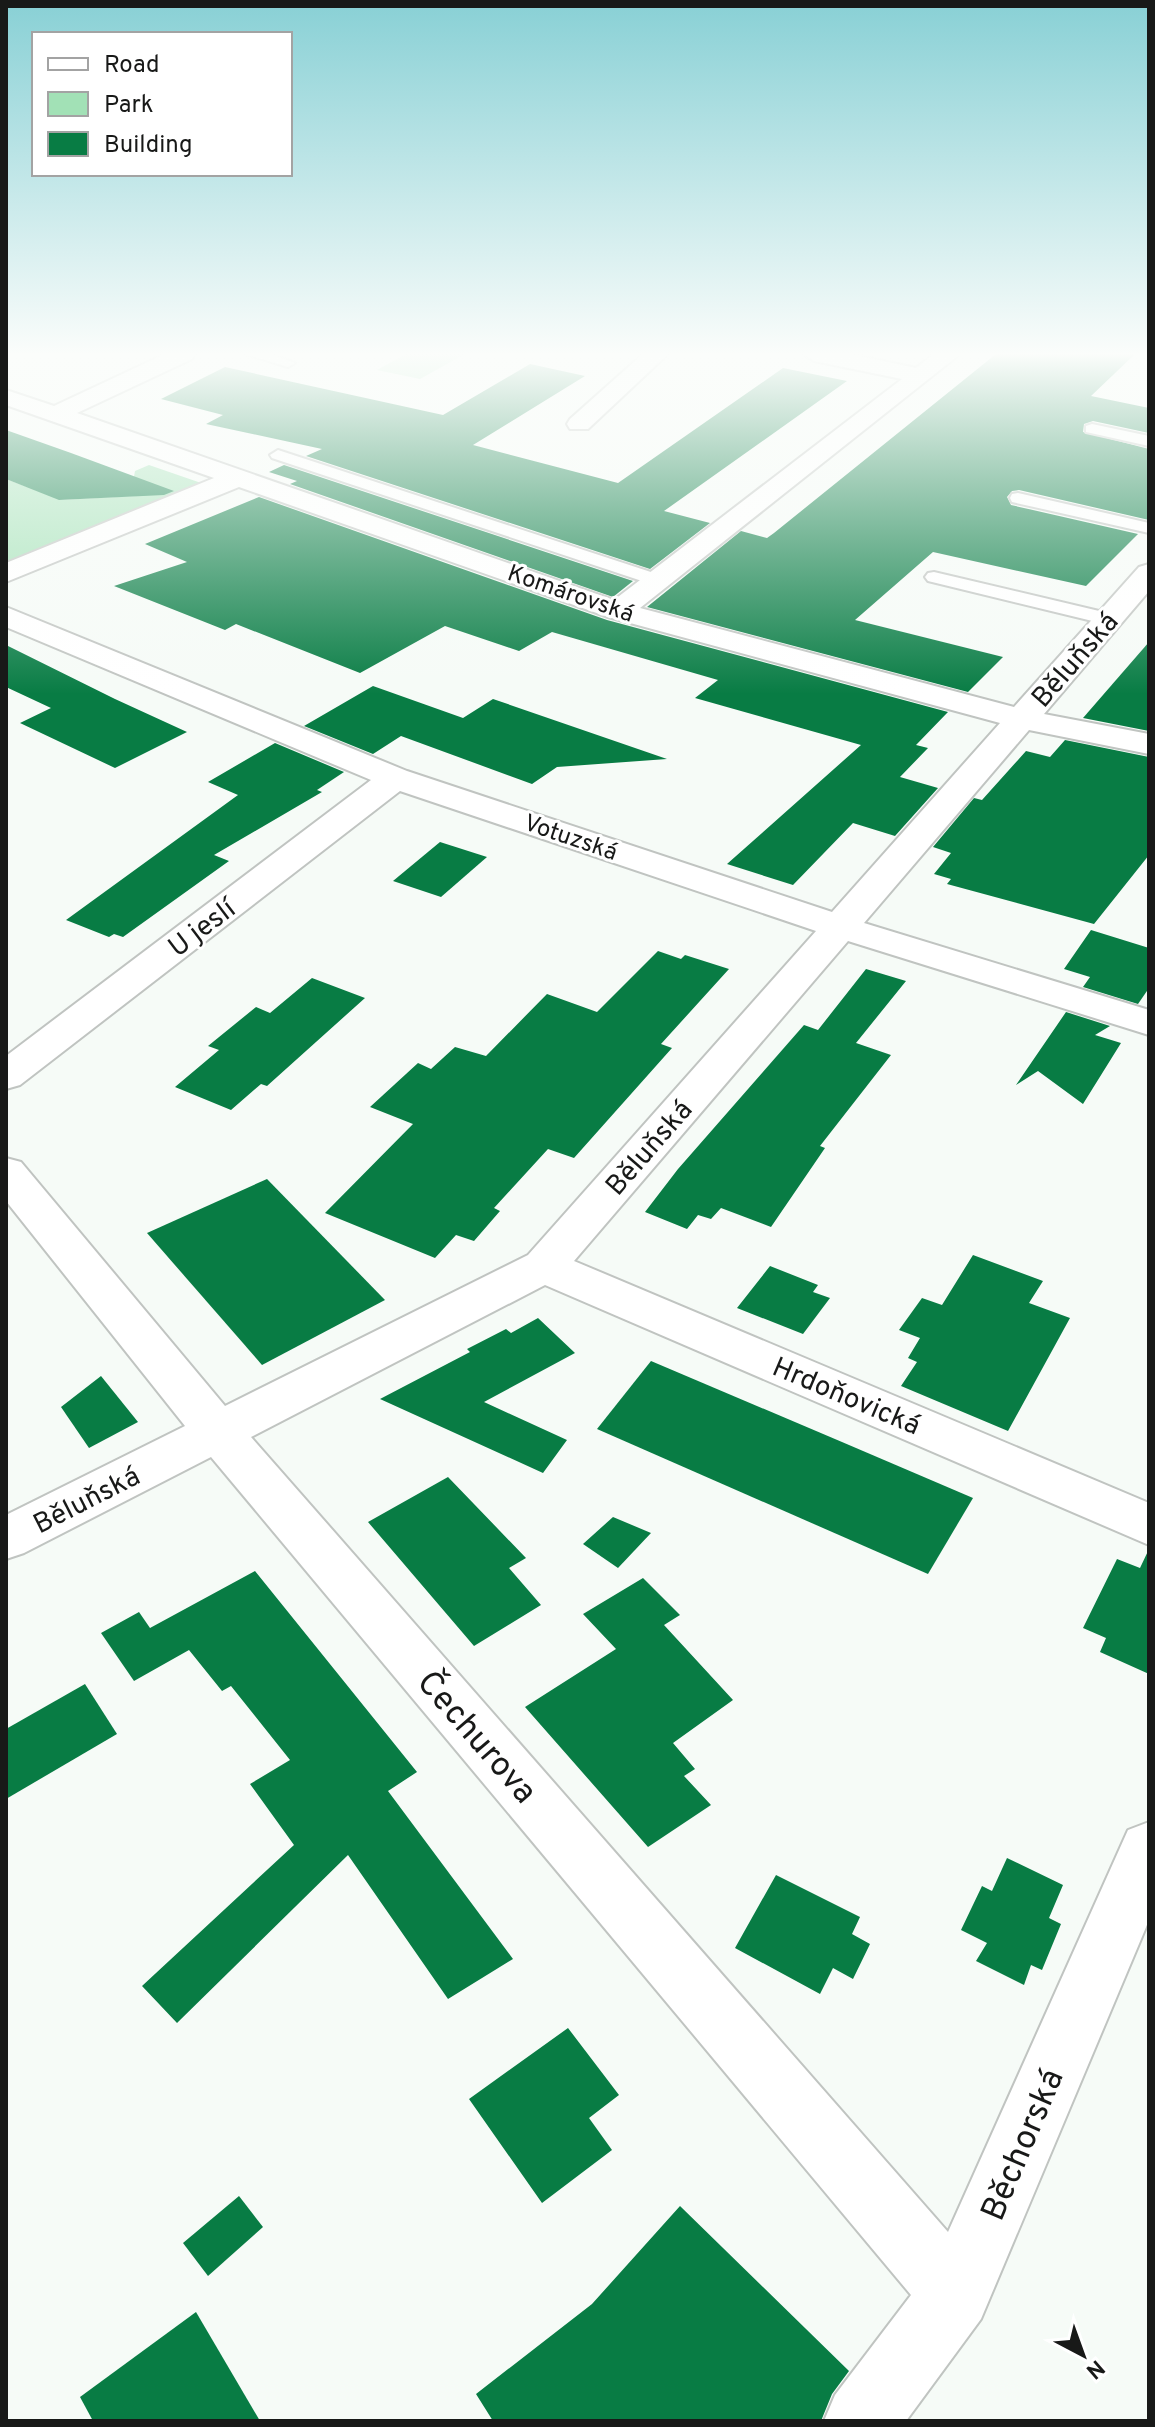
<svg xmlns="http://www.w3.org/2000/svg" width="1155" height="2427" viewBox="0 0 1155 2427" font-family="Overpass,sans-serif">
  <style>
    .green { fill: #a2e1b6 }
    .building { fill: #087c44 }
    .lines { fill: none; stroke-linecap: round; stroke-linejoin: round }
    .service-casing { stroke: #c0c4c1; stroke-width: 4 }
    .minor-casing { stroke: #c0c4c1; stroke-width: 4 }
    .service { fill: #fff; fill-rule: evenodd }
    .minor { fill: #fff; fill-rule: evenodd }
    .labels { text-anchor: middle; stroke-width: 6; stroke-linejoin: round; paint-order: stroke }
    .far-street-label { font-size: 24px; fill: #181918; stroke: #fff }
    .street-label { font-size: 28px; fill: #181918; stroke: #fff }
    .near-street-label { font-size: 34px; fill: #181918; stroke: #fff }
  </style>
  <rect width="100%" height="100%" fill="#f6fbf7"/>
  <g class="green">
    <path d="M406,354H465L420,379L377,370Z"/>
    <path d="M149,465L204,484L6,562V479L27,487L62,486L60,500L136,496L138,482H133L135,471Z"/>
  </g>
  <g class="building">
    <path d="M996,354H1135L1091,396L1149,408V433L1093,421L1084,424L1083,432L1149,449V520L1019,490L1012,491L1007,497L1011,505L1138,534L1086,586L933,552L855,620L1003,657L968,692L647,607L741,531L767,538L774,533Z"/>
    <path d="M530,364L585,376L473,445L618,483L783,368L847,381L664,511L710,523L650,569L306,456L322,449L206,424L223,415L161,399L225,367L443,415Z"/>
    <path d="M6,430L71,453L174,491L164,495L59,500L6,479Z"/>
    <path d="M284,465L633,581L613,597L290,484L297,481L269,472Z"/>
    <path d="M259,497L607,620L948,712L916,745L928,748L900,777L938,788L895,836L853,823L793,885L727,864L861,745L695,698L718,680L552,632L519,651L445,626L360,673L236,624L225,630L114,586L187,562L145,544Z"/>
    <path d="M1149,642V731L1083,718Z"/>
    <path d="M6,645L115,699L187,732L115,768L20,723L51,708L6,687Z"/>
    <path d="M373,686L463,718L493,699L667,759L557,767L532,784L401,736L373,754L304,726Z"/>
    <path d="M1065,740L1149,757V855L1094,924L947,884L951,879L934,874L951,853L933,847L974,798L982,800L1026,751L1050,757Z"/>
    <path d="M275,743L344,772L317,790L322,792L214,855L229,861L123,937L114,934L109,937L66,920L238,795L208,782Z"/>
    <path d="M440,842L487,857L441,897L393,881Z"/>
    <path d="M1091,930L1149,948V988L1138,1004L1083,987L1090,977L1064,969Z"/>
    <path d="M658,951L681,959L685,955L729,969L661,1044L672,1048L574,1158L548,1149L494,1208L500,1211L474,1241L456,1235L435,1258L325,1213L413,1124L370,1107L418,1063L431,1069L455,1047L486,1056L547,994L597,1012Z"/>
    <path d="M866,969L906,981L856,1043L891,1055L820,1146L825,1148L771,1227L721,1208L711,1219L698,1215L687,1229L645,1212L678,1169L804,1025L818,1030Z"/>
    <path d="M312,978L365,998L267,1086L261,1084L231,1110L175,1087L219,1050L208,1046L256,1007L270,1013Z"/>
    <path d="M1066,1012L1110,1026L1095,1035L1121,1043L1083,1104L1038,1071L1016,1085Z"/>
    <path d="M267,1179L385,1300L262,1365L147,1233Z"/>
    <path d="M973,1255L1043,1281L1029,1303L1070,1318L1008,1431L901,1386L917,1362L908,1358L920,1338L899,1330L922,1298L942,1305Z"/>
    <path d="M770,1266L818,1285L813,1292L830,1298L803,1334L737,1308Z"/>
    <path d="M538,1318L575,1353L484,1402L567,1440L543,1473L380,1399L470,1352L467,1349L506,1329L511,1333Z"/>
    <path d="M651,1361L842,1442L973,1498L928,1574L597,1429Z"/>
    <path d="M101,1376L138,1422L89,1448L61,1407Z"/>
    <path d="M448,1477L526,1558L509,1568L541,1605L474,1646L368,1522Z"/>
    <path d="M613,1517L651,1533L618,1568L583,1544Z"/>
    <path d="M1149,1549V1674L1100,1652L1106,1638L1083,1628L1117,1559L1140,1568Z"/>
    <path d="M255,1571L417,1772L388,1791L513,1959L448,1999L348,1855L177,2023L142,1986L294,1845L250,1784L290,1760L231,1686L222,1691L189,1650L134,1681L101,1633L139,1612L150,1628Z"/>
    <path d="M643,1578L680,1615L664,1625L733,1700L673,1743L695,1769L684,1776L711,1805L648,1847L525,1707L616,1649L583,1614Z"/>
    <path d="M85,1684L117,1734L6,1799V1729Z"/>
    <path d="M1007,1858L1063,1885L1049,1918L1061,1924L1042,1970L1031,1965L1024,1985L976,1961L987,1943L961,1930L982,1886L992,1891Z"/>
    <path d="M776,1875L860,1917L852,1934L870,1944L853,1979L833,1968L820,1994L735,1948Z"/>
    <path d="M568,2028L619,2095L589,2118L612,2150L542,2203L469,2099Z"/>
    <path d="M239,2196L263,2227L208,2276L183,2243Z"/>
    <path d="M680,2206L849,2371L832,2394L821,2421H493L476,2394L592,2304Z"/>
    <path d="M196,2312L260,2421H93L80,2397Z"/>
  </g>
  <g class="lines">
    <defs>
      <g id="service">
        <path d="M245,354H271L295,363L288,367Z"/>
        <path d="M1092,424L1149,436V446L1086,432V426Z"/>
        <path d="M278,450L663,576L666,580L663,584H651L272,458L270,455Z"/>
        <path d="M1018,493L1149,523V533L1012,502L1010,498L1012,494Z"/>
        <path d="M934,572L1116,615L1118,619L1109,625L928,581L925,577L928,573Z"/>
      </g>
      <g id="minor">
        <path d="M165,354H195L192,359L77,413L614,600L902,379L814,361L803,354H850L916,368L934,354H960L640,608L1014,707L1139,567L1149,564V591L1044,714L1149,734V754L1029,730L864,923L1149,1010V1035L848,941L574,1261L1149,1503V1545L545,1285L251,1437L948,2232L1128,1830L1149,1822V1920L981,2319L906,2421H824L835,2395L911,2295L211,1457L24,1553L6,1559V1515L185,1426L6,1201V1158L21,1162L225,1406L528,1255L816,931L400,791L20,1085L6,1089V1056L371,780L6,627V607L407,771L832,912L1000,723L608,617L239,487L6,582V563L214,478L6,405V390L54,406Z"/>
        <path d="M643,354H668L588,429H570L567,424L570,419Z"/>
      </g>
    </defs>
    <use href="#service" class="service-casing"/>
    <use href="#minor" class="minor-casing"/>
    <use href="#service" class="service"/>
    <use href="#minor" class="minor"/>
  </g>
  <linearGradient id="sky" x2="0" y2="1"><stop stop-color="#88d0d5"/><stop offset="0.51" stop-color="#fbfdfb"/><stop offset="1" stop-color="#fbfdfb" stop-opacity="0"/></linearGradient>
  <rect width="1155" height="694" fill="url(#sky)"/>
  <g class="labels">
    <g class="far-street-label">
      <text transform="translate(571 593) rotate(19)" y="8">Komárovská</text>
      <text transform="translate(571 837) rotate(19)" y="8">Votuzská</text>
    </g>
    <g class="street-label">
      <text transform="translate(1074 659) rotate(-49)" y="10">Běluňská</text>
      <text transform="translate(201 927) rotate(-37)" y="10">U jeslí</text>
      <text transform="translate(648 1147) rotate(-49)" y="10">Běluňská</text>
      <text transform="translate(847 1395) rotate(23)" y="10">Hrdoňovická</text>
      <text transform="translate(86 1499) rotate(-27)" y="10">Běluňská</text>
    </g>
    <g class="near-street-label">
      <text transform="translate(478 1736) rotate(49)" y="12">Čechurova</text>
      <text transform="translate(1021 2144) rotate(-67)" y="12">Běchorská</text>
    </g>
  </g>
  <rect width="1155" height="2427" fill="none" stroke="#181918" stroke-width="16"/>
  <rect x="32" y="32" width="260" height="144" fill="#ffffff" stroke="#a3a3a3" stroke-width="2"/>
  <rect x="48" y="58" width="40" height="12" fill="#ffffff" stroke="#a3a3a3" stroke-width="2"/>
  <text x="104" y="72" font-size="24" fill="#181918">Road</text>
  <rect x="48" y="92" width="40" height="24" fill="#a2e1b6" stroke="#a3a3a3" stroke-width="2"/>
  <text x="104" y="112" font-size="24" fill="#181918">Park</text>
  <rect x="48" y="132" width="40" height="24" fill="#087c44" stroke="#a3a3a3" stroke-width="2"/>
  <text x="104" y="152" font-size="24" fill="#181918">Building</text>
  <g transform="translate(1083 2355) rotate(139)" stroke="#ffffff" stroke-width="6" paint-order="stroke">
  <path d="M0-6L14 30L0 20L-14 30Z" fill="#181918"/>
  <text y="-12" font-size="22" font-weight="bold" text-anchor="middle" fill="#181918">N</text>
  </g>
</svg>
